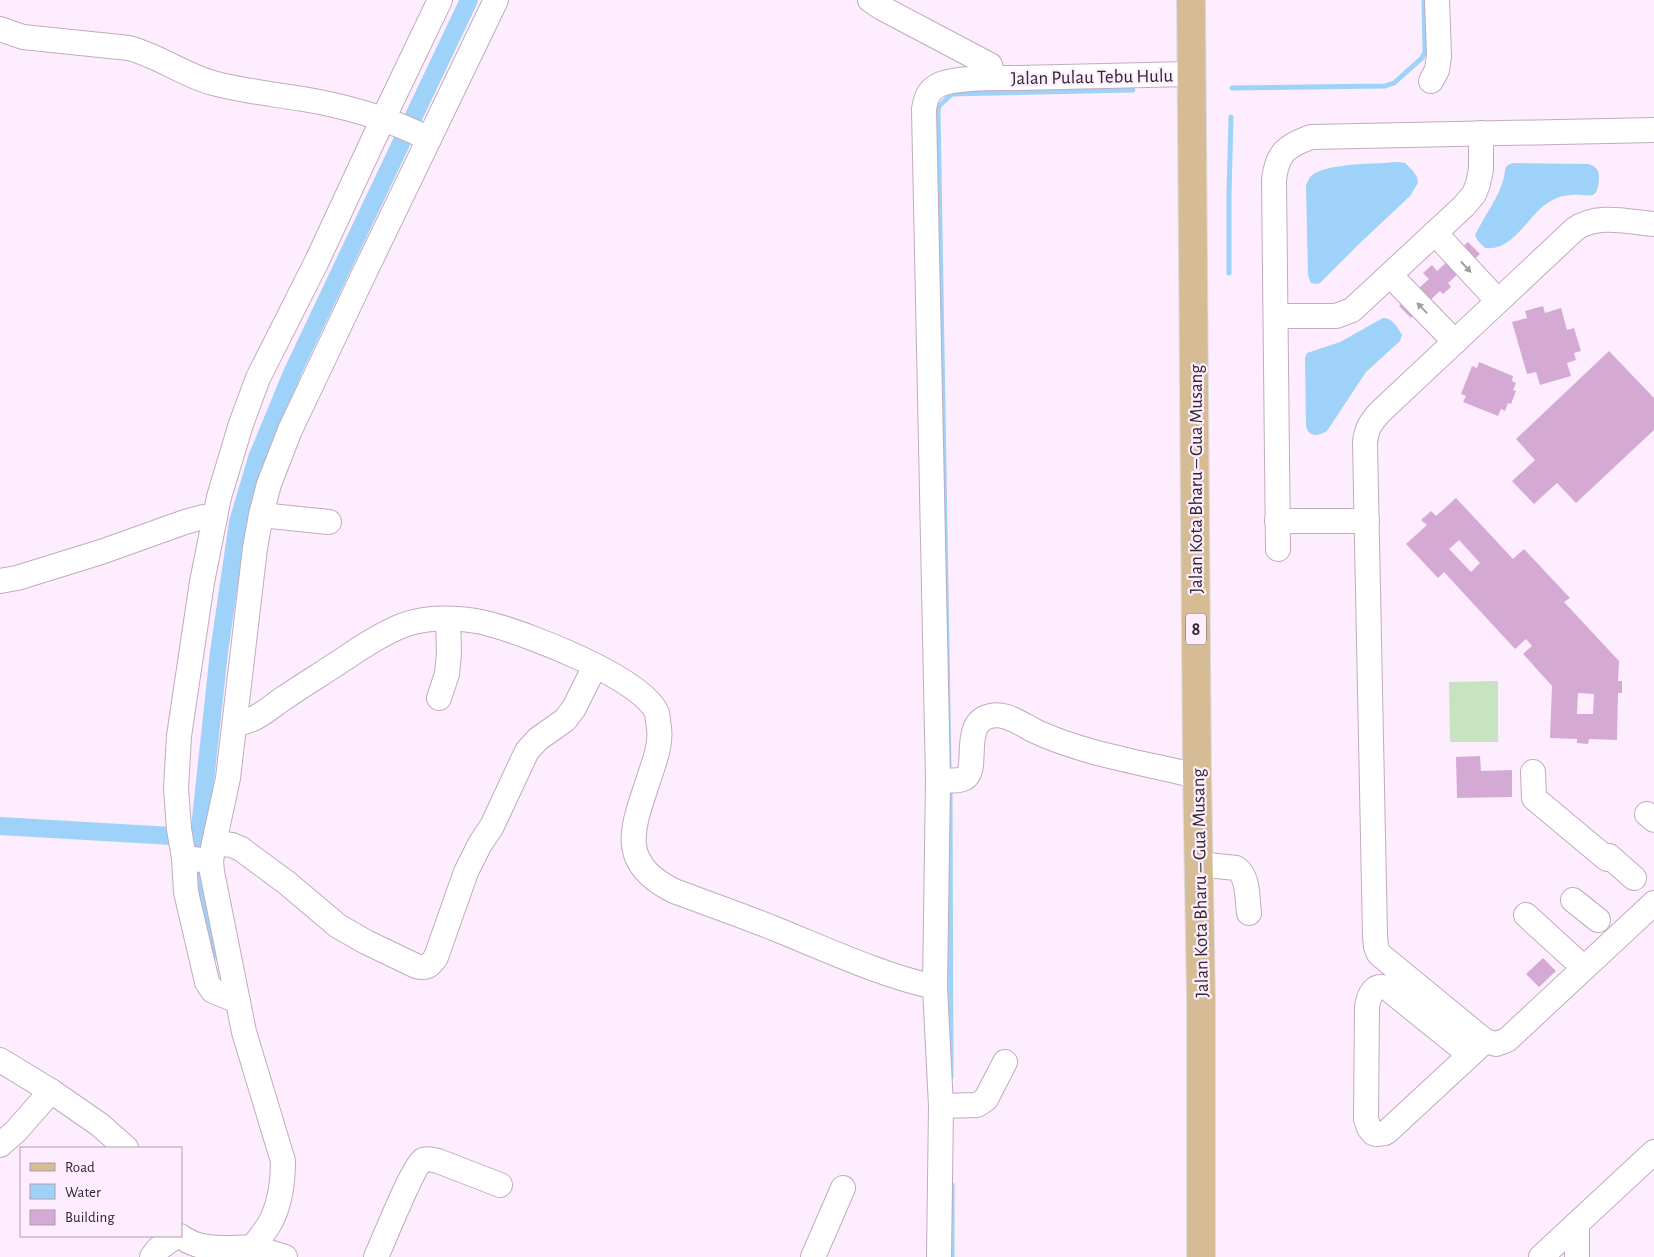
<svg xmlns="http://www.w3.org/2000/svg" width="1654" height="1257" viewBox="0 0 1654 1257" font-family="'Alegreya Sans',sans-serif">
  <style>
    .green { fill: #c5e4bf }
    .water { fill: #9fd2f8 }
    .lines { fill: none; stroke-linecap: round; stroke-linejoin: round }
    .stream { stroke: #9fd2f8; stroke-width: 5 }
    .canal { stroke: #9fd2f8; stroke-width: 18 }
    .building { fill: #d4aad5; fill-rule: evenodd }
    .minor-casing { stroke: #bfacbf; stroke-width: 26 }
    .major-casing { stroke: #deddde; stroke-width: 30 }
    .minor { stroke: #fff; stroke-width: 24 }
    .major { stroke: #d6bc95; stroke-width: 28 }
    .oneway { fill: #a19ea1 }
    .labels { text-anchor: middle; stroke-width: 4.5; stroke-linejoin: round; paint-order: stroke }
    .shield { fill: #feedfe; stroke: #6d636d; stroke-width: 1 }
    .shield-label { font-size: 18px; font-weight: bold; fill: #2f282f }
    .street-label { font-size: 19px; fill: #2f282f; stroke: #feedfe }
  </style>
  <rect width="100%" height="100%" fill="#feedfe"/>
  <path class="green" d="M1498,681V742H1450L1449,682Z"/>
  <g class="water">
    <path d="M1397,162L1405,163L1413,171L1417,177L1418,183L1410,196L1359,244L1320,283L1316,284L1311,283L1308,275L1306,186C1308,180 1310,176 1315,173C1335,163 1374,164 1397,162Z"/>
    <path d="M1514,163L1589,164C1593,166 1596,167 1598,171C1600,176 1599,193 1593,195C1590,196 1585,195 1581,195C1565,194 1555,197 1542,207C1526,221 1510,252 1485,248L1478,241L1475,235C1484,216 1499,198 1504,177C1506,168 1504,165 1514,163Z"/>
    <path d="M1383,318C1393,318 1397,327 1402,335L1400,341L1366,372L1327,431C1319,436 1309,438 1306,426L1305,358L1307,353L1340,342Z"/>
  </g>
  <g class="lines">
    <g class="stream">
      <path d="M1232,88L1385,86L1394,83L1422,58L1425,52L1424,0"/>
      <path d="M1229,273V194L1231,117"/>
      <path d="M949,767L938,110L939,106L952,94L1133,90"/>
      <path d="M950,790L951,1077"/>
      <path d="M952,1185V1257"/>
    </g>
    <g class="canal">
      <path d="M0,826L172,836"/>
      <path d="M198,846L219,652L238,522L257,458L293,371L469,0"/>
      <path d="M198,870L216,950"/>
    </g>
  </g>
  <g class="building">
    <path d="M1468,242L1480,254L1448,283L1451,287L1443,294L1440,291L1411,318L1399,306L1429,279L1423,273L1432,265L1437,271Z"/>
    <path d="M1543,306L1545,313L1561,308L1567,330L1574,328L1581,351L1574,353L1576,360L1567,363L1571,376L1540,385L1536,372L1527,374L1512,322L1527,318L1525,311Z"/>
    <path d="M1609,351L1654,398V430L1576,503L1557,483L1534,504L1512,481L1535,460L1516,439Z"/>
    <path d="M1479,362L1513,376L1512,381L1516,383L1513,390L1516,391L1511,404L1508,403L1505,411L1501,409L1498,416L1463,402L1466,396L1461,394L1472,366L1477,368Z"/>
    <path d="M1456,498L1513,559L1524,549L1570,598L1564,602L1619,661L1618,681H1622V693H1618L1617,740L1589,739L1588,744L1577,743V739L1550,738L1552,686L1523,654L1532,646L1526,639L1515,649L1444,572L1438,578L1406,544L1427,525L1421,520L1431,511L1436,516ZM1459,540L1480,563L1471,572L1449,549ZM1578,693L1594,694L1593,714H1577Z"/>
    <path d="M1480,756L1481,771L1512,770V797L1457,798L1456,757Z"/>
    <path d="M1543,958L1556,971L1539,987L1526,974Z"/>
  </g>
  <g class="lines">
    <defs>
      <g id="minor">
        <path d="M870,0L882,8L990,65L993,78"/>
        <path d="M0,29L23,37L129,48C159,56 184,75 213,83C242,91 273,94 303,99C346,106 390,119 429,139"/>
        <path d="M1431,81L1437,70L1439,56L1437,0"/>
        <path d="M1654,224C1628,222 1598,213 1575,229L1380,412C1371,422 1366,429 1365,443L1375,936L1376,947L1379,954L1485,1041L1496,1044L1507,1040L1654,903"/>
        <path d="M1435,233L1498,301"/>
        <path d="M1390,275L1455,342"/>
        <path d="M1276,316H1336L1352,310L1464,206L1474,194L1478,184L1481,169V133"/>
        <path d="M261,515L329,522"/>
        <path d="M1277,521H1367"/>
        <path d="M1278,549L1274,180C1277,153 1286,146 1311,137L1654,130"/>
        <path d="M0,581L17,578L101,552L185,522L203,517H215"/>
        <path d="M439,698L447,674L449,653L448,619"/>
        <path d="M235,724C255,722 268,709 284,698C305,684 326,671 347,657C366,644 392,627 414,622C436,616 471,618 493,625C530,635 642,678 657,713C658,717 658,723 659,728C661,743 656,757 651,772C635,823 613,861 674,891C709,904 744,916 778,930C830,951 881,975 935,987"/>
        <path d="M1533,772L1534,798L1607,859"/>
        <path d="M938,780C946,780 958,782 965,778C979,769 962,726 987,717C1004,710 1022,725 1037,732C1080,752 1137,762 1184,773L1197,774"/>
        <path d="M1647,814L1654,820"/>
        <path d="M214,843L232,845L241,849L287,883L338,926L366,942L416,966C426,969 430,966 436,957L466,872L480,844L492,826L527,751L538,739L565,720L574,708L595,666"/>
        <path d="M1609,856L1634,878"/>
        <path d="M184,858L186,892L207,982L213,991L238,1001"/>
        <path d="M211,861L214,843L228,778L255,548L261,515L269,484L290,430L363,276L496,0"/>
        <path d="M1198,864L1236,868C1249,876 1247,900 1249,913"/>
        <path d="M1573,900L1598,920"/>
        <path d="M1526,915L1584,968"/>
        <path d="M1470,1055L1387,988C1373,984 1369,995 1367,1007L1366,1119L1369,1128L1373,1133L1376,1134L1385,1133L1389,1130L1485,1041"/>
        <path d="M0,1060L51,1091L100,1125L126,1148"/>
        <path d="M941,1106L977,1105L986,1099L1005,1062"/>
        <path d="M0,1145L16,1131L51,1091"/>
        <path d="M1577,1224V1257"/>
        <path d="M180,1236C196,1248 212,1248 231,1248"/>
        <path d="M152,1257L158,1249L176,1236"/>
        <path d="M225,1257L231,1248L253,1247C260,1237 269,1227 273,1217C281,1199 283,1180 283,1161L244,1032L212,872L211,861L184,858L179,829L176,788L179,736L202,582L219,497L241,424L258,378L317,261L383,119L440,0"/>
        <path d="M248,1257L253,1247L285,1257"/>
        <path d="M376,1257C383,1242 413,1166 423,1160C428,1158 433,1160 438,1161L500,1185"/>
        <path d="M813,1257L843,1188"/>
        <path d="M939,1257L941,1106L935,987L938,780L924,109C926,98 928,90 939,85C955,77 1000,78 1019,78C1076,77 1134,75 1192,74"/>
        <path d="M1541,1257L1654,1152"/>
      </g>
      <path id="major" d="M1191,0L1197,774L1201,998V1257"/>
    </defs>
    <use href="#minor" class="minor-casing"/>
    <use href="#major" class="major-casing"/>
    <use href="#minor" class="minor"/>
    <use href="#major" class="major"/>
  </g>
  <defs><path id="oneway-solid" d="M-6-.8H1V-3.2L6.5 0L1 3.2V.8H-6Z" transform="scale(1.25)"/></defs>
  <g class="oneway">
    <use href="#oneway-solid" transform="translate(1466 267) rotate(47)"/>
    <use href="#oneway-solid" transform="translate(1422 308) rotate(-134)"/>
  </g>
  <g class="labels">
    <rect class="shield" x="1186" y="613.5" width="20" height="31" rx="4"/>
    <g class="shield-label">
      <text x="1196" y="635">8</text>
    </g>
    <g class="street-label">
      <text transform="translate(1092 76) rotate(-1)" y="7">Jalan Pulau Tebu Hulu</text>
      <text transform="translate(1195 479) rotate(-90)" y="7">Jalan Kota Bharu – Gua Musang</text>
      <text transform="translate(1199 883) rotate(-91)" y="7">Jalan Kota Bharu – Gua Musang</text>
    </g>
  </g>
  <rect x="20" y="1147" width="162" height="90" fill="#feedfe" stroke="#ab9eab"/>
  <rect x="30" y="1163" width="25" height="8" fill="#d6bc95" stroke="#ab9eab"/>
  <text x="65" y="1172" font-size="15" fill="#2f282f">Road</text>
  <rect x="30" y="1184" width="25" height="15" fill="#9fd2f8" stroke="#ab9eab"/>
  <text x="65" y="1197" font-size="15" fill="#2f282f">Water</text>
  <rect x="30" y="1210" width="25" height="15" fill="#d4aad5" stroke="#ab9eab"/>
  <text x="65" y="1222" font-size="15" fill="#2f282f">Building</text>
</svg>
